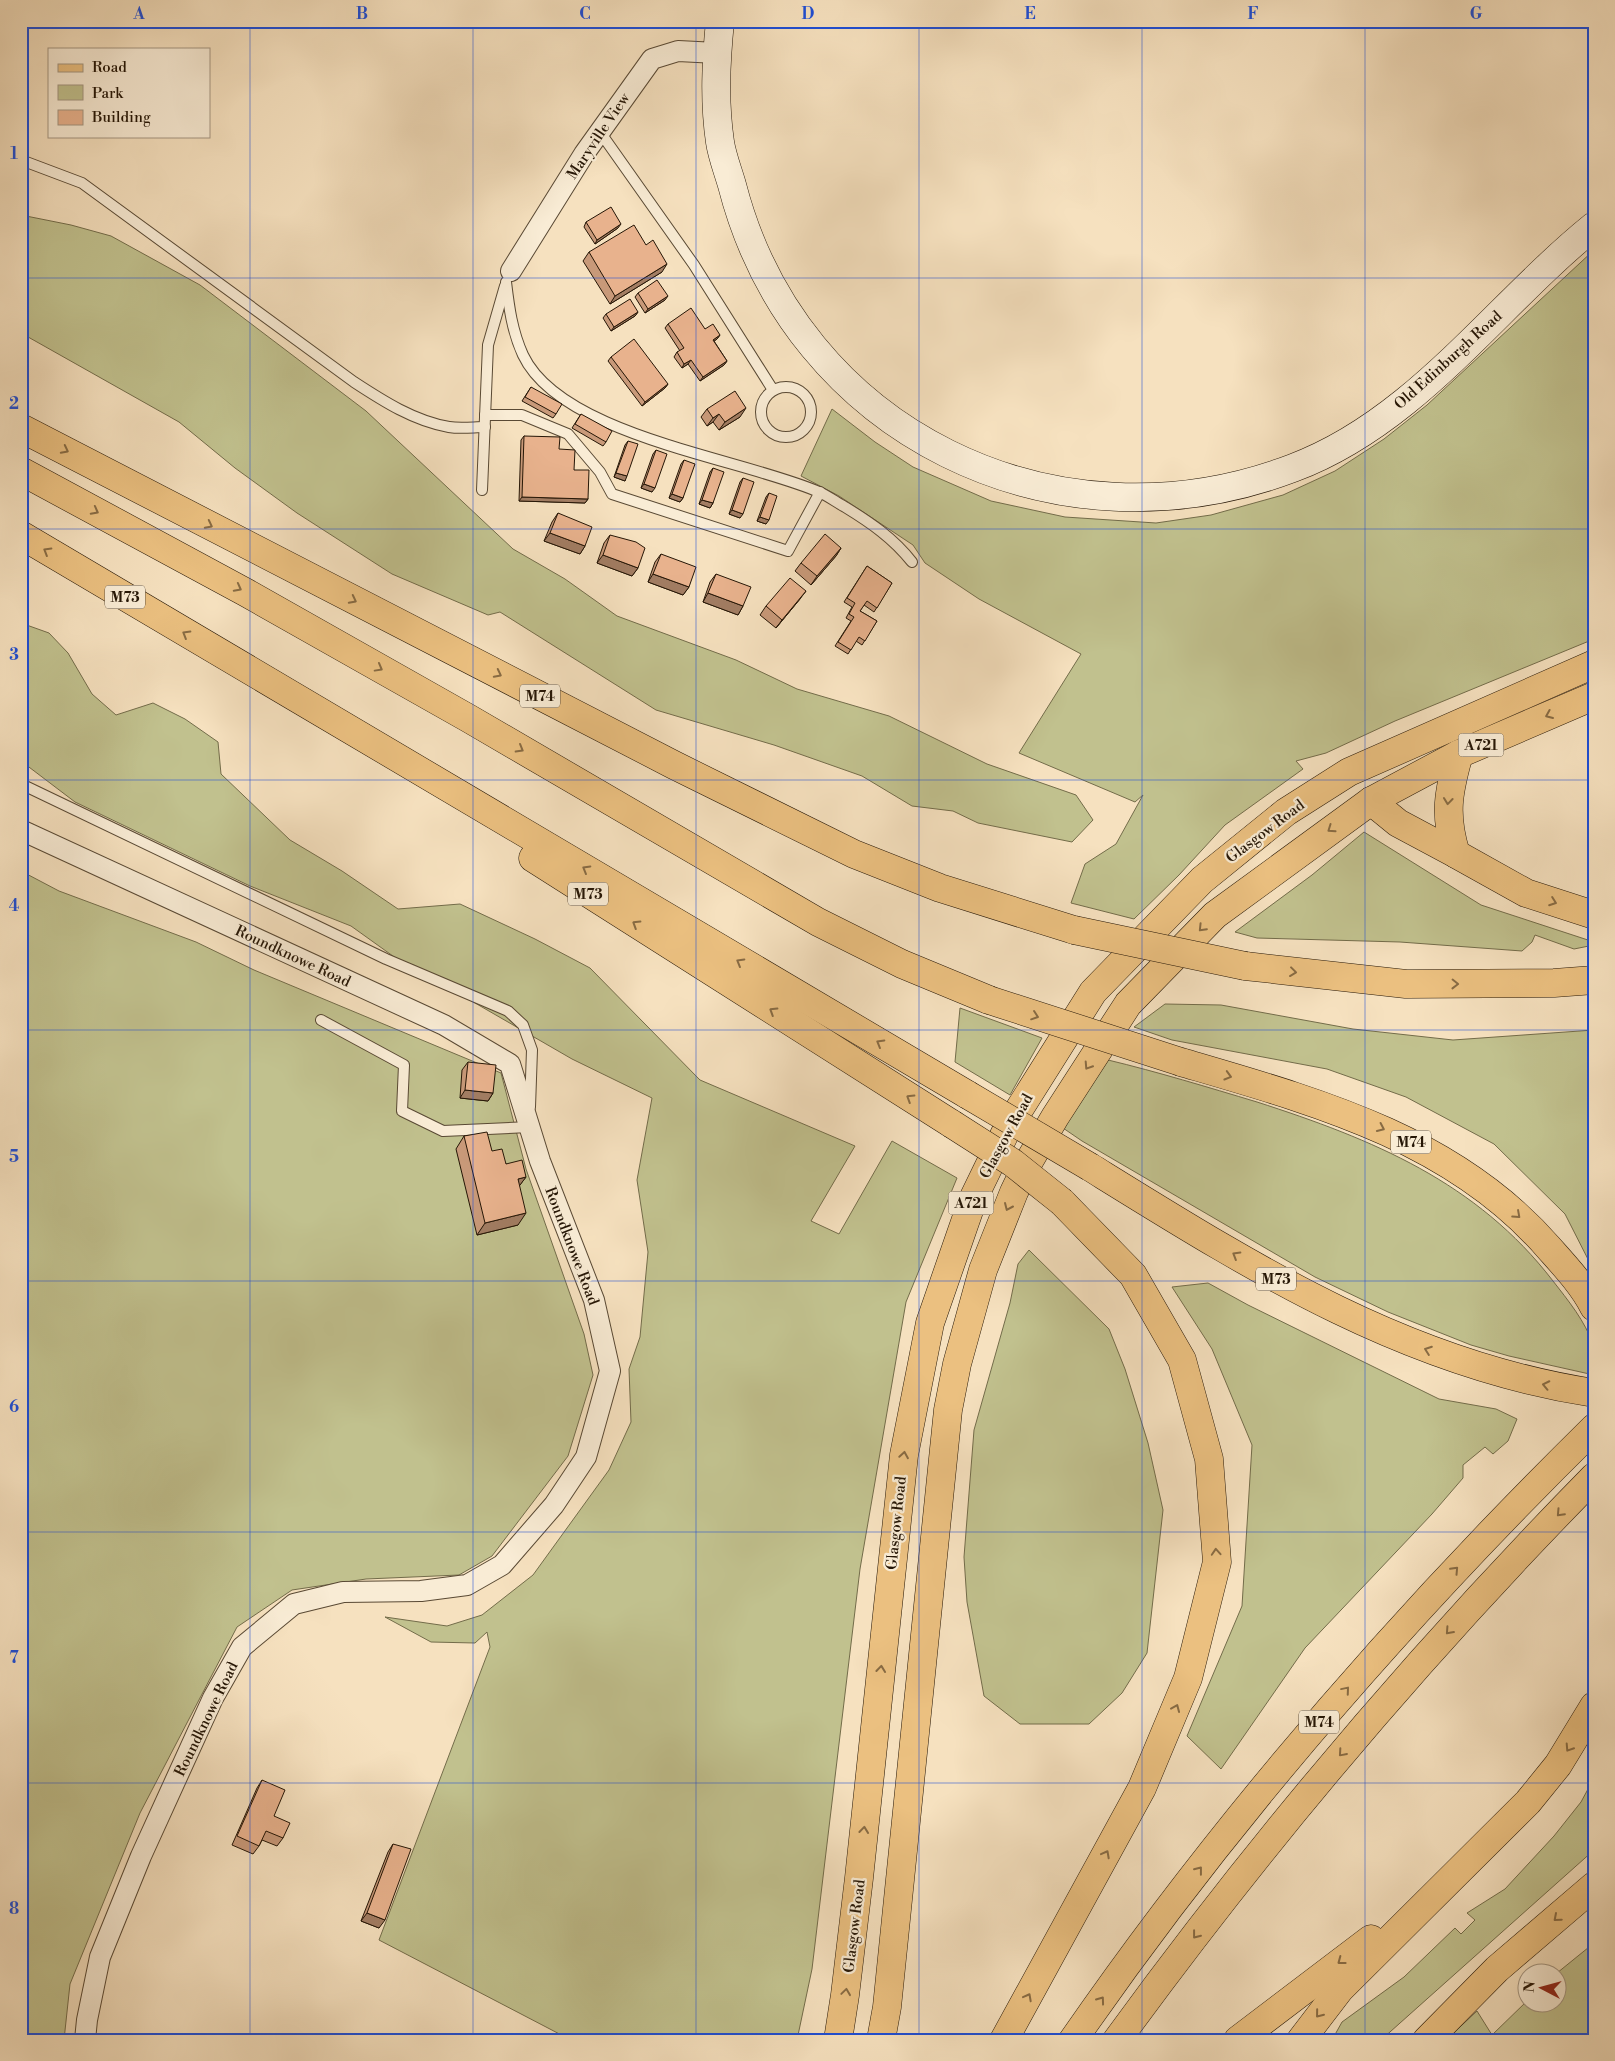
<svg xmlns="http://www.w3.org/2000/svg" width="1615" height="2061" viewBox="0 0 1615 2061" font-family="'Libre Bodoni',serif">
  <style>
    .green { fill: #c1c18e; stroke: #736c4a }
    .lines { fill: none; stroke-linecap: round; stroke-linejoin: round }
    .lane-casing { stroke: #594934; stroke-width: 12 }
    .street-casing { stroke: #594934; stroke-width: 22 }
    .secondary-casing { stroke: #251606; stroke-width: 29 }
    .primary-casing { stroke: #251606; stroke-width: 29 }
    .highway-casing { stroke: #251606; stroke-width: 29 }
    .lane { stroke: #f9ecd5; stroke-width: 10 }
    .street { stroke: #f9ecd5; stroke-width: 20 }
    .secondary { stroke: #f9ecd5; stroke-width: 28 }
    .primary { stroke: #ebc080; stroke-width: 28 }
    .highway { stroke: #ebc080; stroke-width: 28 }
    .highway-bridge-casing { stroke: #251606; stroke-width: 29; stroke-linecap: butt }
    .highway-bridge { stroke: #ebc080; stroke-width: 28 }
    .wall { fill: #c89979; stroke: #251606 }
    .shaded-wall { fill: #a27d63; stroke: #251606 }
    .building { fill: #e8b28d; stroke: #251606 }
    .oneway { stroke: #886b43 }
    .grid { fill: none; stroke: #1d4ed8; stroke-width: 1; stroke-opacity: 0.55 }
    .labels { text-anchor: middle; stroke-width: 4.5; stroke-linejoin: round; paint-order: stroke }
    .shield { fill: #f9ecd5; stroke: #655644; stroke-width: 1 }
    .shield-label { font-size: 14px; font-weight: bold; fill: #251606 }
    .street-label { font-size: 15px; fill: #251606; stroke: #f9ecd5 }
    .neatline { fill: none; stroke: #1d4ed8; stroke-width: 2 }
    .grid-label { font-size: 16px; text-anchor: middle; font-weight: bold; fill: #1d4ed8 }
  </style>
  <rect width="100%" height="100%" fill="#f6e1bf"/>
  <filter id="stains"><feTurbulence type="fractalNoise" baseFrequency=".004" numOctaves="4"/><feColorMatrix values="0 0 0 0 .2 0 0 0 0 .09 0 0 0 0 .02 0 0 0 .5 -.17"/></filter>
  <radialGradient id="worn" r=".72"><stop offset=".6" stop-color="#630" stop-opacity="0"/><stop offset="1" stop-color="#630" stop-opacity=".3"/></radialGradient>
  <g class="green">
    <path d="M21,215L71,225L111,236L200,285L366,411L513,549L565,579L617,616L736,660L797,689L889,716L987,764L1076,795L1093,820L1072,842L978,823L953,811L912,806L862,776L774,745L656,710L500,612L488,615L392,574L297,513L235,468L179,422L21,333Z"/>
    <path d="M1594,250V639L1395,721L1326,753L1296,761L1303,769L1225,825L1179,875L1134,919L1071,903L1085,864L1116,844L1143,795L1135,802L1019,753L1081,654L979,599L925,563L913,545L839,496L801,476L832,409L875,442L913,467L991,501L1065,517L1156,523L1211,515L1283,495L1335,471L1384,439L1427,405Z"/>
    <path d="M21,623L49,633L68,653L92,694L116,715L153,703L185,719L218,742L221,774L290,840L342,871L398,909L460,904L535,939L590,968L700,1080L855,1146L811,1221L839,1234L892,1141L957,1178L906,1302L860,1569L812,1969L797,2040H571L379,1940L490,1647L487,1632L475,1643L431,1642L385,1617L447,1626L482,1615L533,1575L609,1470L631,1422L629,1369L640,1337L648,1252L637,1180L652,1098L572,1059L456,992L425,979L351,926L250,886L75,802L21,761Z"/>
    <path d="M1364,832L1481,905L1594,942V945L1574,949L1535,935L1532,942L1522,951L1400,942L1257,938L1235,932L1312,875Z"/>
    <path d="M21,871L59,891L196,942L254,970L501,1073L526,1169L584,1334L593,1375L568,1456L492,1556L459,1575L366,1579L292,1590L237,1627L140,1813L70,1984L64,2040H21Z"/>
    <path d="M1165,1004L1221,1005L1353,1029L1453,1040L1594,1030V1271L1565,1214L1494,1144L1406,1097L1327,1069L1172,1040L1134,1027Z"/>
    <path d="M960,1008L1042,1038L1010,1095L955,1062Z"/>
    <path d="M1108,1060C1158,1072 1207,1087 1257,1102C1372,1139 1477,1182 1553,1281C1567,1299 1586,1322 1593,1345C1595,1354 1594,1365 1594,1375L1509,1356L1471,1345L1388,1312L1315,1277L1082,1141L1063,1128Z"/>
    <path d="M1029,1250L1109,1329L1125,1369L1148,1443L1163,1510L1147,1653L1122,1693L1089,1724H1020L984,1696L967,1602L964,1557L974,1430L1010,1303L1018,1264Z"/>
    <path d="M1208,1283L1248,1305L1439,1399L1496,1409L1517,1419L1508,1441L1493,1454L1485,1447L1463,1465V1478L1432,1514L1305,1648L1221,1769L1187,1736L1242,1606L1252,1445L1212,1349L1172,1287Z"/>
    <path d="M1594,1778V1850L1381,2040H1332L1342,2022L1404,1977L1455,1928L1461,1934L1475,1920L1467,1913L1505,1889L1554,1836L1581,1802Z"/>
    <path d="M1594,1943V2040H1446L1477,2011L1492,2035L1527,2001L1528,2004H1558L1557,1973Z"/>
  </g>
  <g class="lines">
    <defs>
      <g id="lane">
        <path d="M600,132L694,265L773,390"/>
        <path d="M21,160L82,183L354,382C383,401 414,421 449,427C461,429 474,427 485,427"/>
        <path d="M506,282C509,307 512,331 523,355C561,436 741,458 819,492C828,496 836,502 845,507C871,523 893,538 912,562"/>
        <circle cx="786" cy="412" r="25"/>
        <path d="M485,415H522L568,434L600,472L612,494L788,551L820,492"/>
        <path d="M482,490L488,345L505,286"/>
        <path d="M21,784L386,959L508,1011L523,1025L532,1050L530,1107"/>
        <path d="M321,1020L404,1065L402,1111L443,1131L529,1127V1124"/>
      </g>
      <g id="street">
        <path d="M511,271L584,154L652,59L678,51L717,53"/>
        <path d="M21,830L444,1025L510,1064L540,1161L594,1300L610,1371L586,1457L554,1505L502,1565L467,1585L421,1591L343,1592L294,1604L242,1647L213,1698L141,1856L100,1957L87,2020L85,2040"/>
      </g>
      <path id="secondary" d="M720,21C716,62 714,101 720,142C722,156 728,171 732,185C796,434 1056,558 1293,468C1416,422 1495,306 1594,226"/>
      <g id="primary">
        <path d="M838,2040L845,1995L859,1878L904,1455L930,1323L973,1199L1008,1127L1093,992L1202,880L1286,812L1349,772L1594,664"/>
        <path d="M881,2040L887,2007L948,1410L957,1364L983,1270L1014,1192L1028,1163L1055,1117L1128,1004L1215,915L1371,801L1459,754L1594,696"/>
      </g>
      <g id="highway">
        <path d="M21,428L674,765L854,854L940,888L1074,930"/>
        <path d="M21,471L245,592L468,718L818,922L902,964L989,1000"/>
        <path d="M21,535L968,1095"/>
        <path d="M1459,754C1448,793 1444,815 1456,854L1526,893L1594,915"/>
        <path d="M1371,801L1398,823L1456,854"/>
        <path d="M533,858L952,1124"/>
        <path d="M1245,966L1406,984L1554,983L1594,980"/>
        <path d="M1181,1062C1314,1101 1453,1138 1548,1247C1564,1265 1583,1285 1594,1307"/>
        <path d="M1090,1167C1250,1266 1404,1364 1594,1393"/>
        <path d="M1004,2040L1142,1788L1188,1678L1217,1562L1209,1459L1182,1360L1133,1275L1062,1202"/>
        <path d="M1073,2040C1226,1819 1403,1616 1594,1428"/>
        <path d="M1117,2040C1262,1841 1421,1653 1594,1477"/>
        <path d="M1238,2040L1371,1939"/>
        <path d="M1301,2040L1340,1989L1528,1802L1558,1765L1594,1706"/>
        <path d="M1427,2040L1497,1969L1594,1886"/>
      </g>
    </defs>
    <use href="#lane" class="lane-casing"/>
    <use href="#street" class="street-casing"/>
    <use href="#secondary" class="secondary-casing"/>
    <use href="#primary" class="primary-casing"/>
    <use href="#highway" class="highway-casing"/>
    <use href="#lane" class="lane"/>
    <use href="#street" class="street"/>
    <use href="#secondary" class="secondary"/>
    <use href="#primary" class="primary"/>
    <use href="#highway" class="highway"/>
    <defs>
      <g id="highway-bridge">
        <path d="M1074,930L1245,966"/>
        <path d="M989,1000L1181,1062"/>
        <path d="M968,1095L1090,1167"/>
        <path d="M952,1124L1013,1163L1062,1202"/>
      </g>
    </defs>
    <use href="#highway-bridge" class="highway-bridge-casing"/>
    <use href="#highway-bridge" class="highway-bridge"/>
  </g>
  <g class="wall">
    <path d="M586,222L618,228L595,244L584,227Z"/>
    <path d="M589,252L662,272L610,304L583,261Z"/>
    <path d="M638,293L665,300L645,313L635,297Z"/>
    <path d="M638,312L635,316L611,331L603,318L606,314Z"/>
    <path d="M668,324L705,329L720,335L717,339L714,341L727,361L724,365L700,381L688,364L682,368L674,357L677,352L680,351L665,328Z"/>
    <path d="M611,357L668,384L665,388L642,406L608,361Z"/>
    <path d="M531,387L556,414L553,418L522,401Z"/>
    <path d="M707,409L740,417L719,430L713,422L707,426L701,417Z"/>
    <path d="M581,414L606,442L603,446L572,428Z"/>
    <path d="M524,436L559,449L574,470L588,499L585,503L519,501L521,440Z"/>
    <path d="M628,441L625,481L614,477L625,445Z"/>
    <path d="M656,450L652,492L641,488L653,454Z"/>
    <path d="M684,460L683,498L680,502L669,498L681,464Z"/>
    <path d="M713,468V503L710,508L699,504L710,472Z"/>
    <path d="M743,478L740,518L729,514L740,482Z"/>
    <path d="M769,493L766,524L757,521L766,497Z"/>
    <path d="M558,513L585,546L580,554L544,541L552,522Z"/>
    <path d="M610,535L638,568L632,576L597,563L604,543Z"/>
    <path d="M841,548L836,556L811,585L795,571L801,563Z"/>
    <path d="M661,554L689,587L683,595L648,582L655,562Z"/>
    <path d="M867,566L892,583L874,612L864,605L860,611L877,621L862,645L856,641L848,654L835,646L851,621L846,618L852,607L844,602Z"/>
    <path d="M716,574L743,606L738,615L703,602L710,582Z"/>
    <path d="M800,599L776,628L760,615L766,606Z"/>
    <path d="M468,1062L493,1093L488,1101L460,1098L462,1070Z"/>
    <path d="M464,1136L526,1177L519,1186L518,1225L477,1235L456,1149Z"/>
    <path d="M262,1780L274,1816L283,1838L277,1846L262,1840L259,1846L253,1854L232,1845L257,1788Z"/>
    <path d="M393,1844L379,1928L361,1921L388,1852Z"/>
  </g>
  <g class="shaded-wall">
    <path d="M621,224L618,228L595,244L597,240Z"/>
    <path d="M667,264L662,272L610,304L615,296Z"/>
    <path d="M668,296L665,300L645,313L648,309Z"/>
    <path d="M638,312L635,316L611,331L614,327Z"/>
    <path d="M720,335L717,339L710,344L713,340Z"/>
    <path d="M691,360L688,364L682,368L684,364Z"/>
    <path d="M727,361L724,365L700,381L703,377Z"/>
    <path d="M668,384L665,388L642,406L645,402Z"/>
    <path d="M746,408L740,417L719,430L725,422Z"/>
    <path d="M719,414L713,422L707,426L713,418Z"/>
    <path d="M616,473L627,476L625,481L614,477Z"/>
    <path d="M644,484L655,488L652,492L641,488Z"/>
    <path d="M672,494L683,498L680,502L669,498Z"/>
    <path d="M522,497L588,499L585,503L519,501Z"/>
    <path d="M702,500L713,503L710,508L699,504Z"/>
    <path d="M732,510L743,514L740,518L729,514Z"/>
    <path d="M760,517L769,520L766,524L757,521Z"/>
    <path d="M550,533L585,546L580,554L544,541Z"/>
    <path d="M841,548L836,556L811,585L817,576Z"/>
    <path d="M603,555L638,568L632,576L597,563Z"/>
    <path d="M653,574L689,587L683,595L648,582Z"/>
    <path d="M806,591L800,599L776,628L782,620Z"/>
    <path d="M708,593L743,606L738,615L703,602Z"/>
    <path d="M465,1090L493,1093L488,1101L460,1098Z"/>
    <path d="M526,1177L517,1189L518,1179Z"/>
    <path d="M526,1213L518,1225L477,1235L485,1223Z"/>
    <path d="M367,1913L385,1920L379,1928L361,1921Z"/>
  </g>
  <g class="building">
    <path d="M611,207L621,224L597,240L586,222Z"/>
    <path d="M634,225L646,245L653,240L667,264L615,296L589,252Z"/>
    <path d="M657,280L668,296L648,309L638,293Z"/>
    <path d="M630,299L638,312L614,327L606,314Z"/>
    <path d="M691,308L705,329L713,324L720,335L713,340L727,361L703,377L691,360L684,364L677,352L684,348L668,324Z"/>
    <path d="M634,339L668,384L645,402L611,357Z"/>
    <path d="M531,387L562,404L556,414L525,397Z"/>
    <path d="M735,391L746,408L725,422L719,414L713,418L707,409Z"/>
    <path d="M581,414L612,431L606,442L575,424Z"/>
    <path d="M524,436L560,437L559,449L575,450L574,470H589L588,499L522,497Z"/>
    <path d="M628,441L638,444L627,476L616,473Z"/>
    <path d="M656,450L667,454L655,488L644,484Z"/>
    <path d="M684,460L695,464L683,498L672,494Z"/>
    <path d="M713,468L724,472L713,503L702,500Z"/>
    <path d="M743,478L754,482L743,514L732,510Z"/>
    <path d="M769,493L777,496L769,520L760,517Z"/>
    <path d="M558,513L592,527L585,546L550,533Z"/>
    <path d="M825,534L841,548L817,576L801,563Z"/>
    <path d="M610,535L636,542L645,548L638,568L603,555Z"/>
    <path d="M661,554L696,567L689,587L653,574Z"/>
    <path d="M867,566L892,583L877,608L867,601L860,611L877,621L865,641L859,637L851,650L838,642L854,617L849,614L855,603L847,598Z"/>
    <path d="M716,574L751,587L743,606L708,593Z"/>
    <path d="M790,578L806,591L782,620L766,606Z"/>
    <path d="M468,1062L496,1065L493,1093L465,1090Z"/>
    <path d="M487,1132L492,1151L502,1149L506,1164L522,1160L526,1177L518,1179L526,1213L485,1223L464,1136Z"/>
    <path d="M262,1780L285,1790L274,1816L290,1823L283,1838L266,1831L259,1846L237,1836Z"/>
    <path d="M393,1844L411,1849L385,1920L367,1913Z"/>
  </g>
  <defs><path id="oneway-chevron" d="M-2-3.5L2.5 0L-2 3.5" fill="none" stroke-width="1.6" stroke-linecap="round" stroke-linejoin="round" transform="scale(1.25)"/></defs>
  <g class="oneway">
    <use href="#oneway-chevron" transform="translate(65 450) rotate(27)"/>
    <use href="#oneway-chevron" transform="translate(95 511) rotate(28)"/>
    <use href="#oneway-chevron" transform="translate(209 525) rotate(27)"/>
    <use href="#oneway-chevron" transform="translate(47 551) rotate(-149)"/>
    <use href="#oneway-chevron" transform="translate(238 588) rotate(28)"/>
    <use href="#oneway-chevron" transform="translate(353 600) rotate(27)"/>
    <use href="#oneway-chevron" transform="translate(186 634) rotate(-149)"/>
    <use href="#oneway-chevron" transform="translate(379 668) rotate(29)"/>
    <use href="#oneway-chevron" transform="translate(498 674) rotate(27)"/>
    <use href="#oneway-chevron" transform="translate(1549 715) rotate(157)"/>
    <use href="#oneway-chevron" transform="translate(520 749) rotate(30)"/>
    <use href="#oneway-chevron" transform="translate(1448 801) rotate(96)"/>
    <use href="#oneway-chevron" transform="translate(1331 829) rotate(145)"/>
    <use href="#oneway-chevron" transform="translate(586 869) rotate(-150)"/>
    <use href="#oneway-chevron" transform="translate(1553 902) rotate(20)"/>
    <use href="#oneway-chevron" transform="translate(636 924) rotate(-148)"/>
    <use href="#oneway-chevron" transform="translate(1202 928) rotate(134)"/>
    <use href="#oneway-chevron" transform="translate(740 962) rotate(-150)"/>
    <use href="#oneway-chevron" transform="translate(1293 972) rotate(7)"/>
    <use href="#oneway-chevron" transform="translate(1455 984) rotate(1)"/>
    <use href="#oneway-chevron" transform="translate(773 1011) rotate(-148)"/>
    <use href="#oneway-chevron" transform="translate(1035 1016) rotate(19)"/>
    <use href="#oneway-chevron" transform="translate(880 1043) rotate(-150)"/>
    <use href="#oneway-chevron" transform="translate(1088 1066) rotate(123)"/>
    <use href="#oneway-chevron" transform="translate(1228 1076) rotate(16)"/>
    <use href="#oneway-chevron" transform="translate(910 1098) rotate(-148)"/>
    <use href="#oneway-chevron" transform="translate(1381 1128) rotate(25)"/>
    <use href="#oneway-chevron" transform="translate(1008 1207) rotate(114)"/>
    <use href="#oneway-chevron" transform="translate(1517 1215) rotate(42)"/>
    <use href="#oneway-chevron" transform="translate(1236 1255) rotate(-149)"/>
    <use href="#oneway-chevron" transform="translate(1428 1350) rotate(-160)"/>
    <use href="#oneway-chevron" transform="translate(1546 1385) rotate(-168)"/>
    <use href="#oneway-chevron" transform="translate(904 1455) rotate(-81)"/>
    <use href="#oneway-chevron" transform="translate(1560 1513) rotate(133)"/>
    <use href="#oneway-chevron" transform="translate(1216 1552) rotate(-94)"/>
    <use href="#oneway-chevron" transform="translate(1455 1570) rotate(-47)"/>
    <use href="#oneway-chevron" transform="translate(1449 1631) rotate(132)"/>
    <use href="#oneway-chevron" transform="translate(881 1669) rotate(-84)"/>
    <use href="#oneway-chevron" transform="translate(1346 1690) rotate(-50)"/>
    <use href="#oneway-chevron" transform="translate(1176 1708) rotate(-67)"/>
    <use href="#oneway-chevron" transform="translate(1569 1748) rotate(123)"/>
    <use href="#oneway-chevron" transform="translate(1342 1753) rotate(131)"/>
    <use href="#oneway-chevron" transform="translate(864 1830) rotate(-84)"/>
    <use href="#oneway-chevron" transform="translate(1106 1854) rotate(-62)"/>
    <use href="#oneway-chevron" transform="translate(1199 1870) rotate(-52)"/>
    <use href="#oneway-chevron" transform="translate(1557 1918) rotate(139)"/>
    <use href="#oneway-chevron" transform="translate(1196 1935) rotate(128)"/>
    <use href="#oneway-chevron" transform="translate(1341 1961) rotate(143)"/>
    <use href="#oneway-chevron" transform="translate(846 1992) rotate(-82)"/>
    <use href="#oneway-chevron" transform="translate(1028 1997) rotate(-62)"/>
    <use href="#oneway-chevron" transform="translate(1101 2000) rotate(-54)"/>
    <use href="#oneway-chevron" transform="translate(1319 2014) rotate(129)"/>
  </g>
  <path class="grid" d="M250,21V2040M473,21V2040M696,21V2040M919,21V2040M1142,21V2040M1365,21V2040M21,278H1594M21,529H1594M21,780H1594M21,1030H1594M21,1281H1594M21,1532H1594M21,1783H1594"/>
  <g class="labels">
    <g class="shield">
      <rect x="105" y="585.5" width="40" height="23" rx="4"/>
      <rect x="520" y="684.5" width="40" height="23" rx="4"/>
      <rect x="1458.5" y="733.5" width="45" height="23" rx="4"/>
      <rect x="568" y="882.5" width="40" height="23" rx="4"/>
      <rect x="1391" y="1130.5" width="40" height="23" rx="4"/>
      <rect x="948.5" y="1191.5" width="45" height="23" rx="4"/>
      <rect x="1256" y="1267.5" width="40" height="23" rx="4"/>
      <rect x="1299" y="1710.5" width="40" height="23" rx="4"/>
    </g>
    <g class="shield-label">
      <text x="125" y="602">M73</text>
      <text x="540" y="701">M74</text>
      <text x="1481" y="750">A721</text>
      <text x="588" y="899">M73</text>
      <text x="1411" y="1147">M74</text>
      <text x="971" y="1208">A721</text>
      <text x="1276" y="1284">M73</text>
      <text x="1319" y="1727">M74</text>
    </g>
    <g class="street-label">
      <text transform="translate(598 136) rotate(-56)" y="5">Maryville View</text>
      <text transform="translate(1448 360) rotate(-42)" y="5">Old Edinburgh Road</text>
      <text transform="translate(1265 831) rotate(-37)" y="5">Glasgow Road</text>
      <text transform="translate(293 956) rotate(25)" y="5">Roundknowe Road</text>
      <text transform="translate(1006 1136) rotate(-61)" y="5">Glasgow Road</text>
      <text transform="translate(572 1246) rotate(69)" y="5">Roundknowe Road</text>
      <text transform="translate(896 1523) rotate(-84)" y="5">Glasgow Road</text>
      <text transform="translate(206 1719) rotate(-64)" y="5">Roundknowe Road</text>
      <text transform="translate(854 1926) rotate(-83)" y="5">Glasgow Road</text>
    </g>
  </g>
  <rect width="1615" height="2061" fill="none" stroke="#f6e1bf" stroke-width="55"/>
  <rect x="48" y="48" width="162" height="90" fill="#f9ecd5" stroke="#a49682"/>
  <rect x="58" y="64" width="25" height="8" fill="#ebc080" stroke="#a49682"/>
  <text x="92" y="72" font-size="15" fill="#251606">Road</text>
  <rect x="58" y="85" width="25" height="15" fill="#c1c18e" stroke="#a49682"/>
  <text x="92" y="98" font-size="15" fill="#251606">Park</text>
  <rect x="58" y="110" width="25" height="15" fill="#e8b28d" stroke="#a49682"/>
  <text x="92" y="122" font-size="15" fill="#251606">Building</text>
  <g transform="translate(1542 1988) rotate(276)"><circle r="24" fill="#f9ecd5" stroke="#a49682"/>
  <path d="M0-4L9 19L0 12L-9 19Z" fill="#8f2418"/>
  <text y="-8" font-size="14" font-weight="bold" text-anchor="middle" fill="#251606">N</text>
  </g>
  <rect x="28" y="28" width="1560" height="2006" class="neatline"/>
  <g class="grid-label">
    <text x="139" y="19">A</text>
    <text x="362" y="19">B</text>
    <text x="585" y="19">C</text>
    <text x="808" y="19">D</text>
    <text x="1030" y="19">E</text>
    <text x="1253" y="19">F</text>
    <text x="1476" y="19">G</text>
    <text x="14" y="159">1</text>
    <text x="14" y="409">2</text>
    <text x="14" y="660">3</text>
    <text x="14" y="911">4</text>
    <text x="14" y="1162">5</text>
    <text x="14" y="1412">6</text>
    <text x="14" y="1663">7</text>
    <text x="14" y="1914">8</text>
  </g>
  <rect width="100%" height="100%" filter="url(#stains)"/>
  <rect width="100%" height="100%" fill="url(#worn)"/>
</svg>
